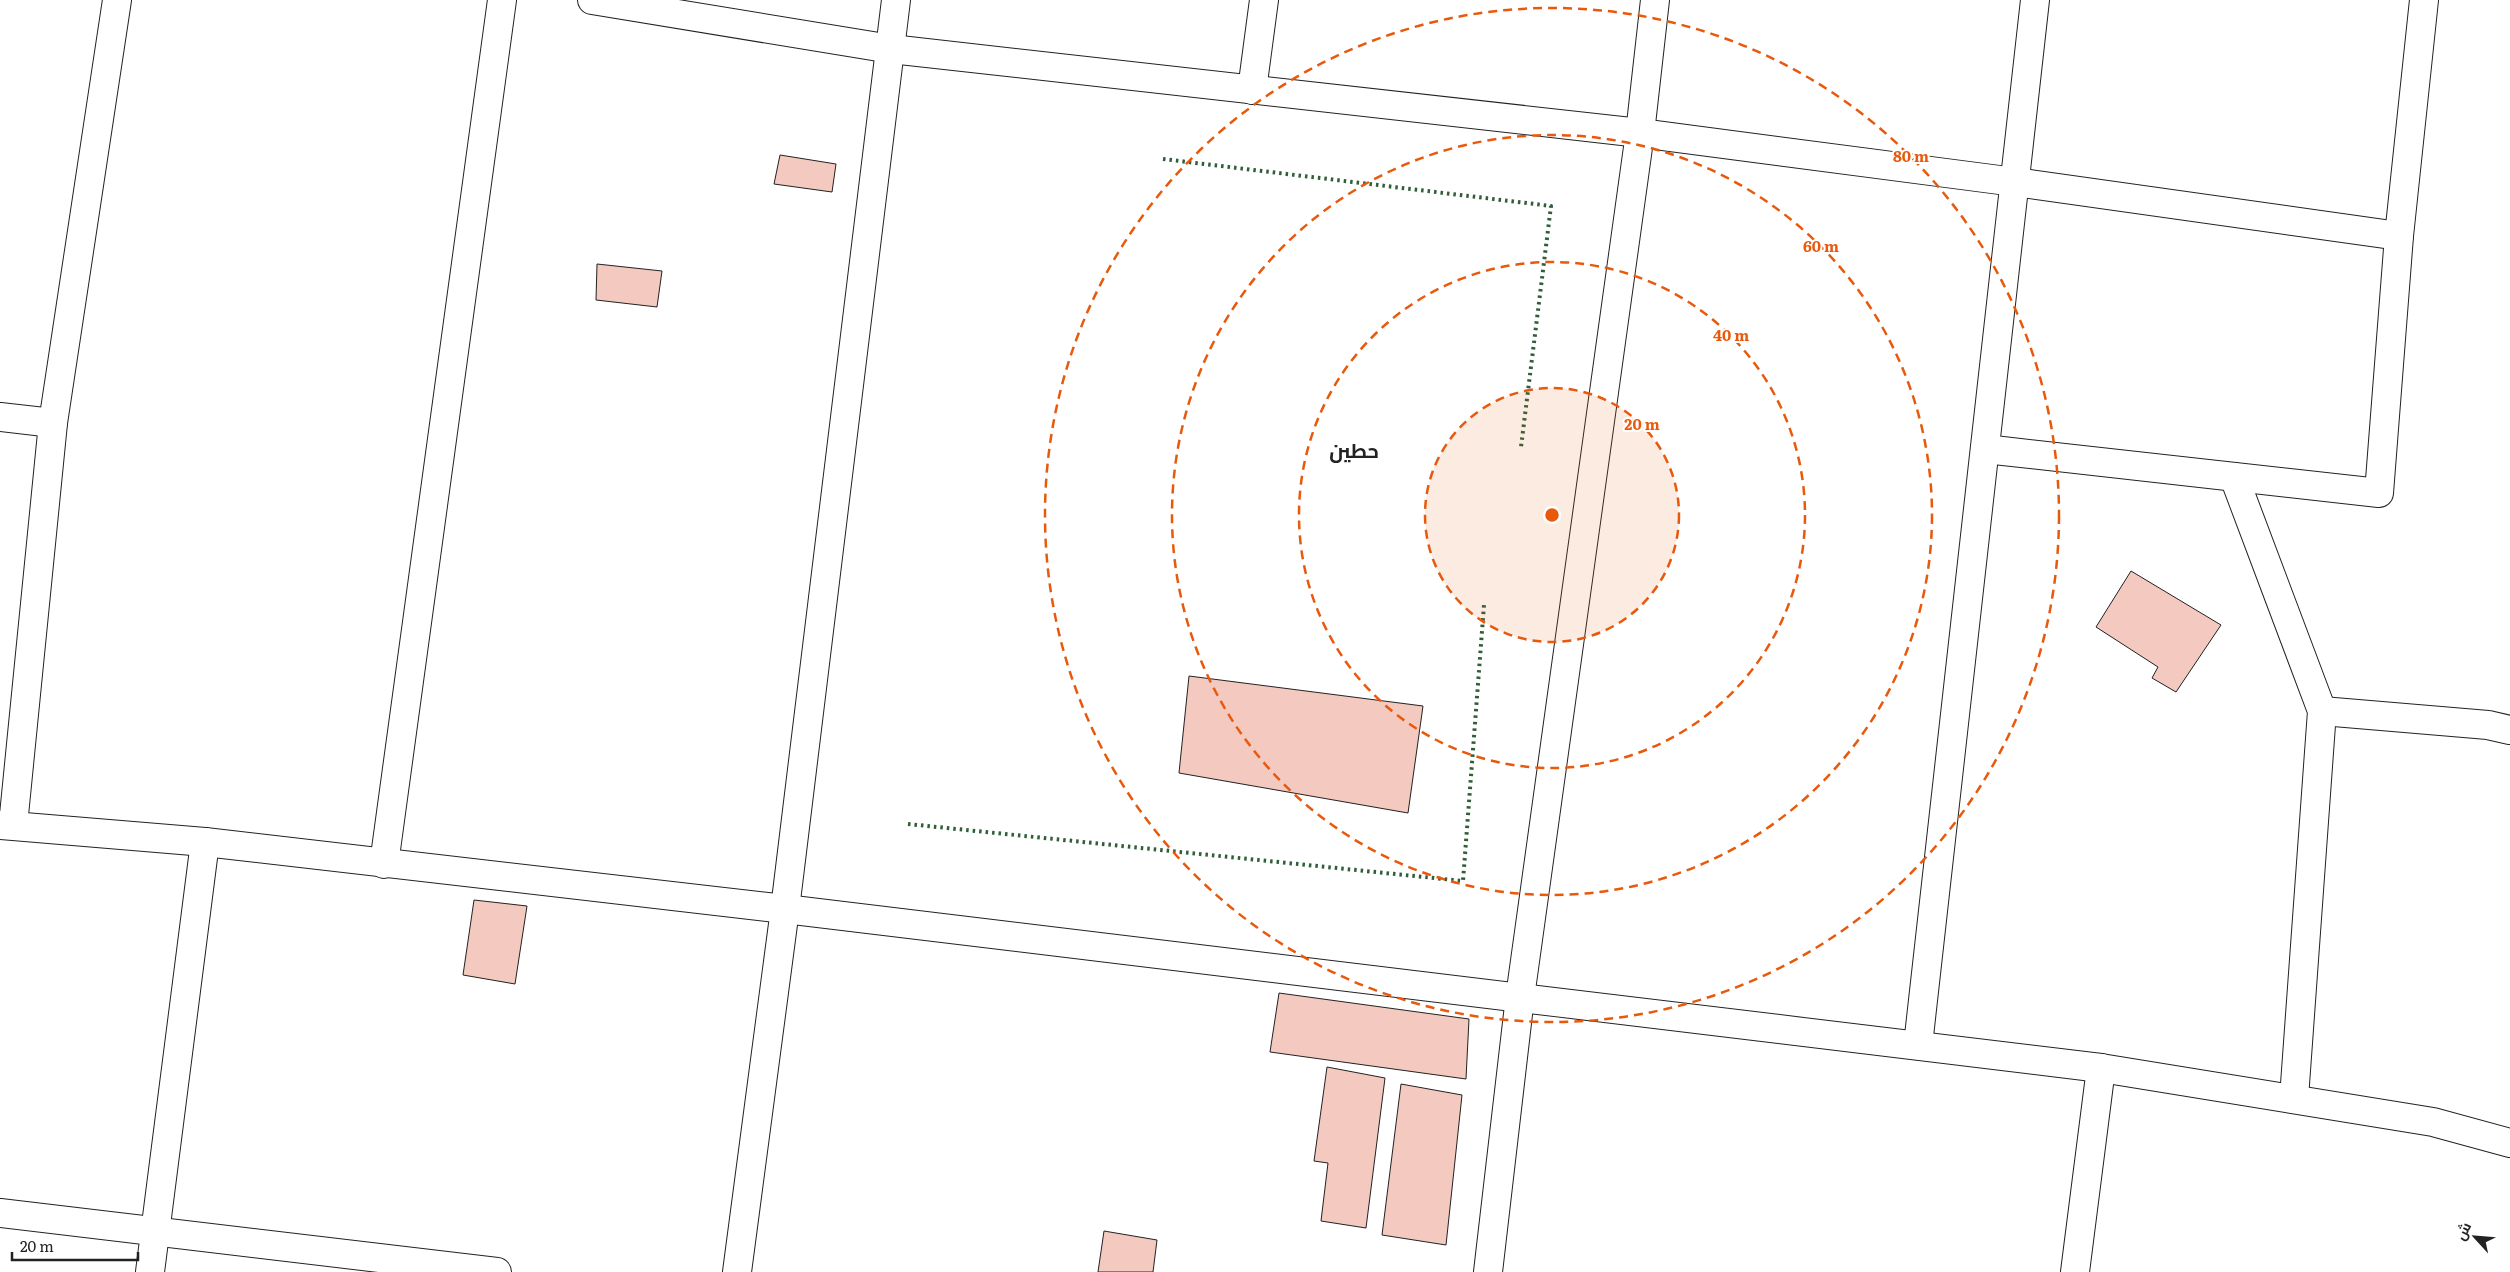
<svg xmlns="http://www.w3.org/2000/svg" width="2510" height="1272" viewBox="0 0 2510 1272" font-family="Literata,Cairo,serif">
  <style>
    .building { fill: #f3c9c0; stroke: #222 }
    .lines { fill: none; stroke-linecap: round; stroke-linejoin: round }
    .minor-casing { stroke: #222; stroke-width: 30 }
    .minor { stroke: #fff; stroke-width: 28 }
    .hedge { stroke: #2f5e38; stroke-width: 4; stroke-dasharray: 2.5 4; stroke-linecap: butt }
    .ring { fill: none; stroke: #e8590c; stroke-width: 2.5; stroke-dasharray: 9 6 }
    .labels { text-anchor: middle; stroke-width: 4; stroke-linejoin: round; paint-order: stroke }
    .quarter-label { font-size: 20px; font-weight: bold; fill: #222; stroke: #fff }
    .centre { fill: #e8590c; stroke: #fff; stroke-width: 2.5 }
    .ring-label { font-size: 15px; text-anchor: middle; font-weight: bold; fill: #e8590c; stroke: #fff; stroke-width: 4; stroke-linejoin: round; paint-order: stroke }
  </style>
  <rect width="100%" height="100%" fill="#fff"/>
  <g class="building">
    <path d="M780,155L836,164L832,192L774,184Z"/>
    <path d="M597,264L662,271L657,307L596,300Z"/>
    <path d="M2131,571L2221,625L2176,692L2152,678L2158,667L2096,627Z"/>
    <path d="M1189,676L1423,706L1408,813L1179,773Z"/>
    <path d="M474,900L527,906L515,984L463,975Z"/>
    <path d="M1279,993L1469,1019L1466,1079L1270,1052Z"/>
    <path d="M1327,1067L1385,1078L1366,1228L1321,1221L1328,1163L1314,1161Z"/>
    <path d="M1401,1084L1462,1095L1446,1245L1382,1235Z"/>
    <path d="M1104,1231L1157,1240L1153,1272H1098Z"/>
  </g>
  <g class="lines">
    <defs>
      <g id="minor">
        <path d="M592,0L891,49L1640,133L2015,182L2399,236"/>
        <path d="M1252,90L1264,0"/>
        <path d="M0,417L53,423"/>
        <path d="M1985,449L2379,493L2399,236L2424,0"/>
        <path d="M2234,477L2322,711L2294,1098"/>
        <path d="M2322,711L2488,725L2510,730"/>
        <path d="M0,825L205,842L785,909L2101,1068L2433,1122L2510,1143"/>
        <path d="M13,825L53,423L117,0"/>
        <path d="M384,864L502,0"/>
        <path d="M1918,1045L2035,0"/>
        <path d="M0,1213L497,1272"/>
        <path d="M150,1272L205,842"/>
        <path d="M737,1272L785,909L896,0"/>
        <path d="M1488,1272L1520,997L1640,133L1655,0"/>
        <path d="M2075,1272L2101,1068"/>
      </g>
    </defs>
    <use href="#minor" class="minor-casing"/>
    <use href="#minor" class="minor"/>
    <g class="hedge">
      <path d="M1163,159L1551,206L1521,447"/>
      <path d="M908,824L1463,881L1484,605"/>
    </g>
  </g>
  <circle cx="1552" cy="515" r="127" fill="#e8590c" fill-opacity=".12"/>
  <g class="ring">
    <circle cx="1552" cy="515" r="127"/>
    <circle cx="1552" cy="515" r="253"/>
    <circle cx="1552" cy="515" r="380"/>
    <circle cx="1552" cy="515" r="507"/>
  </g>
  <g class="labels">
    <g class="quarter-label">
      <text x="1354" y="458">حطين</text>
    </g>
  </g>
  <circle cx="1552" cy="515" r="8" class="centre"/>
  <g class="ring-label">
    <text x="1911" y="162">80 m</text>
    <text x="1821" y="252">60 m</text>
    <text x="1731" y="341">40 m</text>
    <text x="1642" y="430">20 m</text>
  </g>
  <g transform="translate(2475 1237) rotate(296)" stroke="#ffffff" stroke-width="4" paint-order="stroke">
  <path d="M0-4L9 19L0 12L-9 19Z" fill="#222222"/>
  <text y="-8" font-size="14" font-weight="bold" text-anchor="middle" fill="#222222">ش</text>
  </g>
  <path d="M12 1252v8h126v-8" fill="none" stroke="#222222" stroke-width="2.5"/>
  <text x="20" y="1252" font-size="15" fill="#222222" stroke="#ffffff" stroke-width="4" paint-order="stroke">20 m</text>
</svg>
